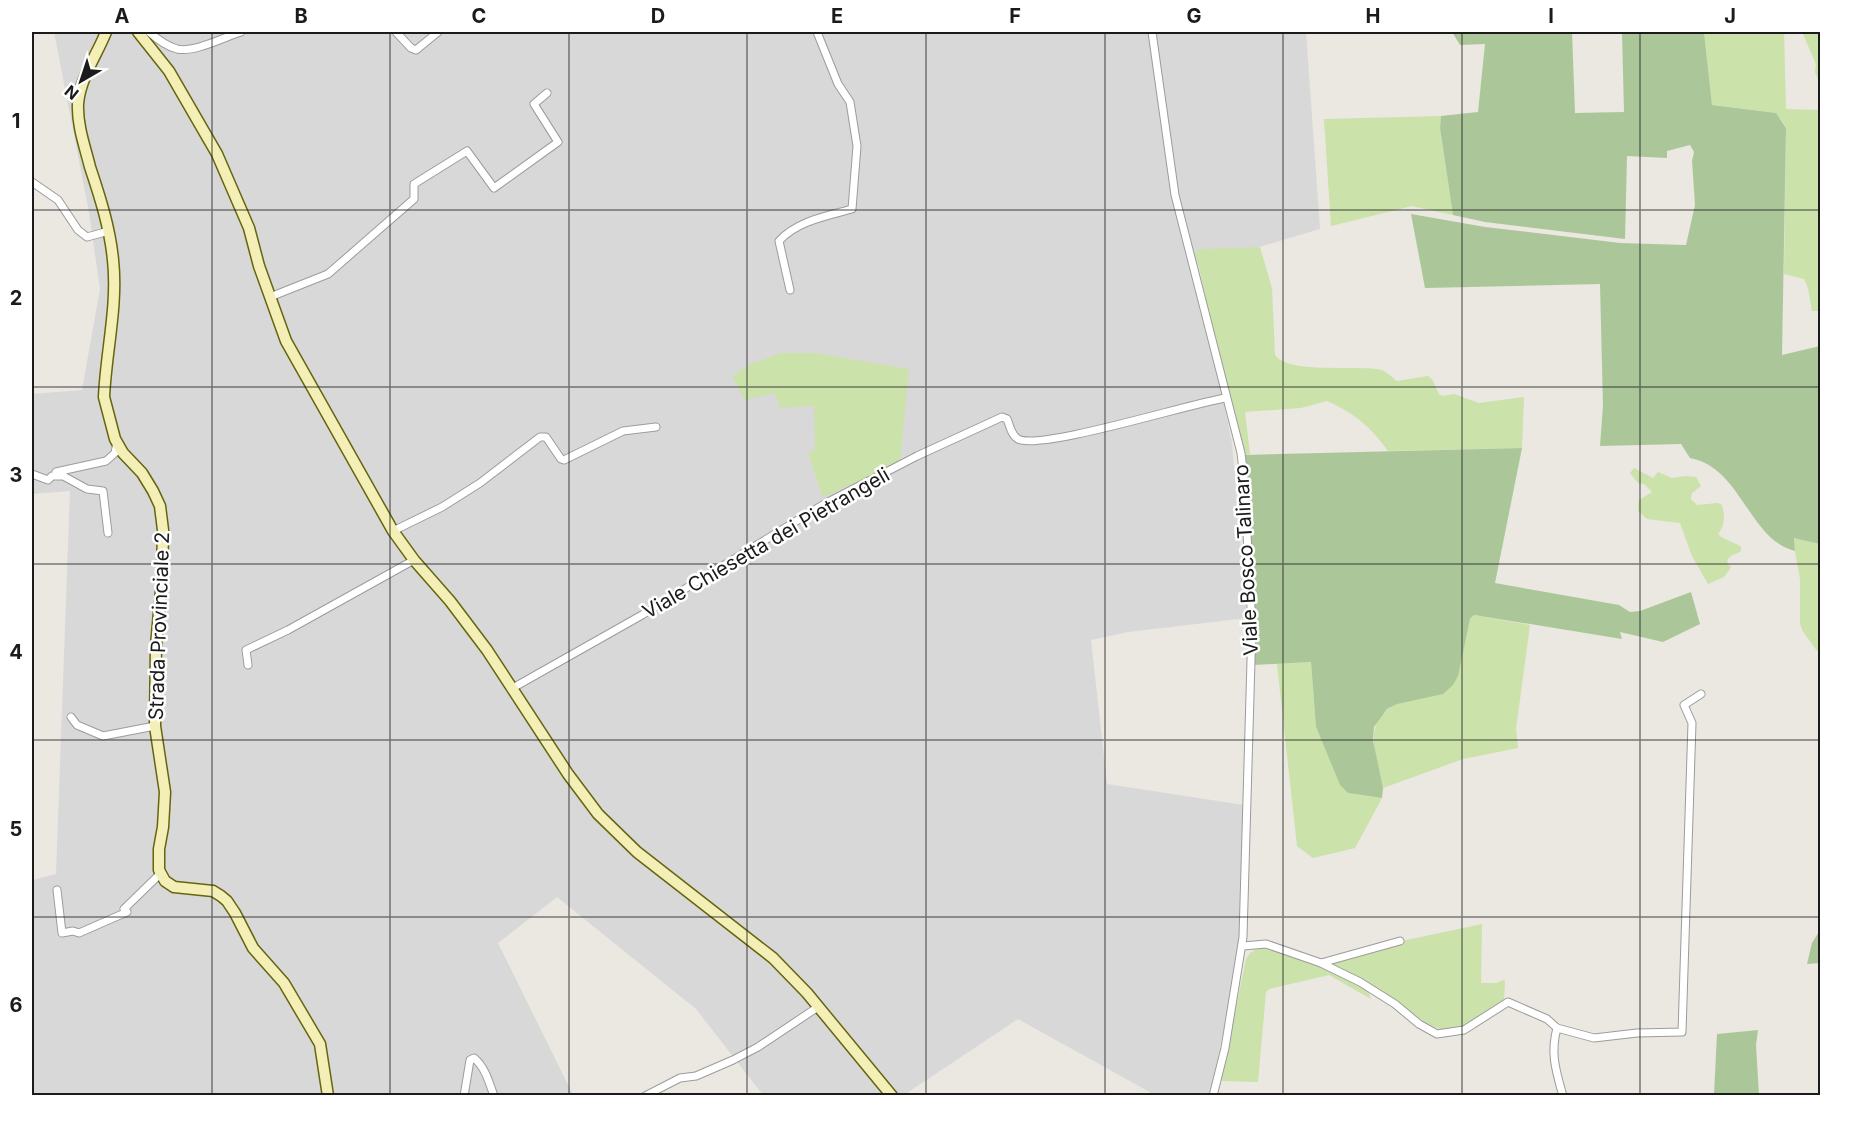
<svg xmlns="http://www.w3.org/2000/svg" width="1852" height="1127" viewBox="0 0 1852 1127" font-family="Inter,sans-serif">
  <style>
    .residential { fill: #d9d8d8 }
    .grass { fill: #cbe2aa }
    .forest { fill: #abc799 }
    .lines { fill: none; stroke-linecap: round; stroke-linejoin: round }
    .street-casing { stroke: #9c9c9c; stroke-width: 9 }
    .secondary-casing { stroke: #65650e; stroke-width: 13 }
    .street { stroke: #fff; stroke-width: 7 }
    .secondary { stroke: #f3efb7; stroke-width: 10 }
    .grid { fill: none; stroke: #1b1b1b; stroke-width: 1.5; stroke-opacity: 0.55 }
    .labels { text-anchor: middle; stroke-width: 5; stroke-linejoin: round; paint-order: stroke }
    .street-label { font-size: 20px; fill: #1b1b1b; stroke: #fff }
    .neatline { fill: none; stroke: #1b1b1b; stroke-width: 2 }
    .grid-label { font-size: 20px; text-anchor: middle; font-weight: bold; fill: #1b1b1b }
  </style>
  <rect width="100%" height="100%" fill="#ebe7e1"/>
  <path class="residential" d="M54,32H1306L1320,229L1195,266L1232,443L1247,618L1128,632L1091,640L1107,784L1244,805V933L1210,1095H1155L1018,1019L904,1095H763L696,1009L557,897L498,943L573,1095H32V880L56,874L70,491L32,494V394L82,390L100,289L89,212Z"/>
  <g class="grass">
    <path d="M1704,32H1784L1786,109L1820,110V311H1812L1808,288L1804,279L1784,274L1786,127L1776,113L1712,105Z"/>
    <path d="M1802,32H1820V84L1815,72L1816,64Z"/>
    <path d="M1441,116L1440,128L1453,215L1412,206L1331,226L1324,119Z"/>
    <path d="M1260,247L1272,288L1275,355C1289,375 1358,364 1382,370C1387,372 1393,378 1397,381L1428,376L1432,379L1439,394L1442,396L1454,394L1479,403L1524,397L1522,448L1388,451C1371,427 1354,413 1327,401L1301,408L1245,412L1250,454L1242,455L1195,251L1205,249Z"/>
    <path d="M781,353H815L909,369L900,462L824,497L822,495L808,453L815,450V448L814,406L780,408L775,393L745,400L732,376L751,364Z"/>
    <path d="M1634,468L1653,478L1658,472L1672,478L1686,476L1696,477L1701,486L1692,493L1691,499L1697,505L1718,503L1722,505C1725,517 1725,524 1718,534C1725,541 1733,541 1741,547V551C1737,554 1732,554 1728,559L1727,563L1731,567L1724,577L1708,584L1692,556L1680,523L1647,519L1638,511L1639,500L1652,492L1644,484L1638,483L1630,473Z"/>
    <path d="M1794,537L1820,544V651H1817L1802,630L1800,623V579L1795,551Z"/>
    <path d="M1474,615L1530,625L1516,729L1518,748L1463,759L1383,788C1377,758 1360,720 1397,704Z"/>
    <path d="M1311,662L1316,727L1340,785L1349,793L1382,798L1355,848L1313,858L1297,846L1277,664Z"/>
    <path d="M1482,924L1481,983H1497L1503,980L1505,981L1504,1001L1462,1027L1446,1031L1429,1025L1379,990L1330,964L1402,941Z"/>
    <path d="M1260,947C1293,949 1337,976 1368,991L1371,999L1329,975L1269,989L1266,992L1258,1082L1221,1081L1246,959L1250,953Z"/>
  </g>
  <g class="forest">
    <path d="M1452,32H1572L1575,113L1624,112L1622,32H1704L1712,105L1776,113L1786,128L1782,355L1820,346V544L1794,538L1795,551C1749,540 1741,467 1690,458L1681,444L1600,446L1603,406L1600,284L1425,288L1411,214L1485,227L1620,243L1686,245L1695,205L1692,161L1694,152L1690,145L1667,151V158L1627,156L1625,239L1485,222L1453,215L1440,128L1441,116L1478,112L1485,44L1460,45Z"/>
    <path d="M1522,448L1495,583L1619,605L1630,612L1640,611L1691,592L1700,624L1663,642L1620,632L1622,639L1474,615L1470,619L1458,676L1453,685L1443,694L1397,704L1387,709L1374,727L1373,740L1383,788L1382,798L1348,793L1340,785L1316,727L1311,662L1254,665C1256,595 1250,525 1242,455Z"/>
    <path d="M1820,930V963L1807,964L1812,943Z"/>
    <path d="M1758,1030L1756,1045L1759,1095H1714L1717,1034Z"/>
  </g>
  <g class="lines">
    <defs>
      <g id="street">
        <path d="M149,32C157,39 166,46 177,49C194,53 224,37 241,32"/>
        <path d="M396,32L411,48L416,50L438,32"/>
        <path d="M1152,32L1175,195L1241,453L1244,478L1252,626L1243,937L1225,1048L1213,1096"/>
        <path d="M32,182L58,200L78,230L87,237L109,231"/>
        <path d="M790,290L779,241C797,221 827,216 852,209L857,146L850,102L838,84L817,32"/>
        <path d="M270,297L328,274L414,199V184L467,151L494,188L558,142L534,104L547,93"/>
        <path d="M32,474L48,480L52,476H61"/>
        <path d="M393,531L442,507L480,483L540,437H546L561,459L564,460L623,431L656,427"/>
        <path d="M108,533L103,491L87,489L56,472L106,461L115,453L117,442"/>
        <path d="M248,665L246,650L288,630L414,560"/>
        <path d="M511,689L642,615L826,503L917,456L1002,417L1007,419C1010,426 1011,435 1018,439C1040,451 1191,403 1226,398"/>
        <path d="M71,717L77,725L103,736L155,726"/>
        <path d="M57,890L62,933L73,931L79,933L127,912L124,909L161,873"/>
        <path d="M1243,946L1266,944L1321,963L1360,982L1395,1004L1419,1024L1437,1034L1464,1030L1508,1002L1547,1019L1557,1028L1594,1038L1637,1033L1682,1032L1692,723L1684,705L1701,694"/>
        <path d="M1321,963L1400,941"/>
        <path d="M1557,1028C1550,1054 1556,1071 1563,1096"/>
        <path d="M464,1096L470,1060L474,1058C485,1067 489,1082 494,1096"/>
        <path d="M645,1096L680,1078L696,1076L733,1060L758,1047L818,1007"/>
      </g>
      <g id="secondary">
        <path d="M106,32C97,55 80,78 78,104C77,125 85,147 90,167C100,197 110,228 113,260C118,305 106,352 104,397L115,439L123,453L142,473L153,491L160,506L163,530L162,580L156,645L155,726L165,792L163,827L159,849V870L165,881L174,887L213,891L221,896L227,901L235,913L253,948L284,983L320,1044L328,1096"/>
        <path d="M138,32L169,71L217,154L249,228L259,266L286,341L393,531L414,560L450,601L487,650L568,774L598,814L637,852L773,958L807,993L892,1096"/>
      </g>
    </defs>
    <use href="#street" class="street-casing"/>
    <use href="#secondary" class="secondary-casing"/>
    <use href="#street" class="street"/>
    <use href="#secondary" class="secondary"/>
  </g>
  <path class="grid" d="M212,32V1096M390,32V1096M569,32V1096M747,32V1096M926,32V1096M1105,32V1096M1283,32V1096M1462,32V1096M1640,32V1096M32,210H1820M32,387H1820M32,564H1820M32,740H1820M32,917H1820"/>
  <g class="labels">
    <g class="street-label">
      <text transform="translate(766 543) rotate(-30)" y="7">Viale Chiesetta dei Pietrangeli</text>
      <text transform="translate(1246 560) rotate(-93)" y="7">Viale Bosco Talinaro</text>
      <text transform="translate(159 626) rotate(-88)" y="7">Strada Provinciale 2</text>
    </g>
  </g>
  <rect width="1852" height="1127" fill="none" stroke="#ffffff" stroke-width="66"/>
  <g transform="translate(81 81) rotate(219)" stroke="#ffffff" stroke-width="4.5" paint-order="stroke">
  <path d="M0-4.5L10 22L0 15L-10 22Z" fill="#1b1b1b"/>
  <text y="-9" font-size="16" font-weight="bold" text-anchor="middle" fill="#1b1b1b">N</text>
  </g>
  <rect x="33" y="33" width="1786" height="1061" class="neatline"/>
  <g class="grid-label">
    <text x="122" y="23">A</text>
    <text x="301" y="23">B</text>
    <text x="479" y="23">C</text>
    <text x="658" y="23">D</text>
    <text x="837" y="23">E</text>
    <text x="1015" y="23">F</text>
    <text x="1194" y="23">G</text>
    <text x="1373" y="23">H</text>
    <text x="1551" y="23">I</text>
    <text x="1730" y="23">J</text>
    <text x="16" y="128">1</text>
    <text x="16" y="305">2</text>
    <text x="16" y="482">3</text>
    <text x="16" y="659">4</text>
    <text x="16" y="836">5</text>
    <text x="16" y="1012">6</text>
  </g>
</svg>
